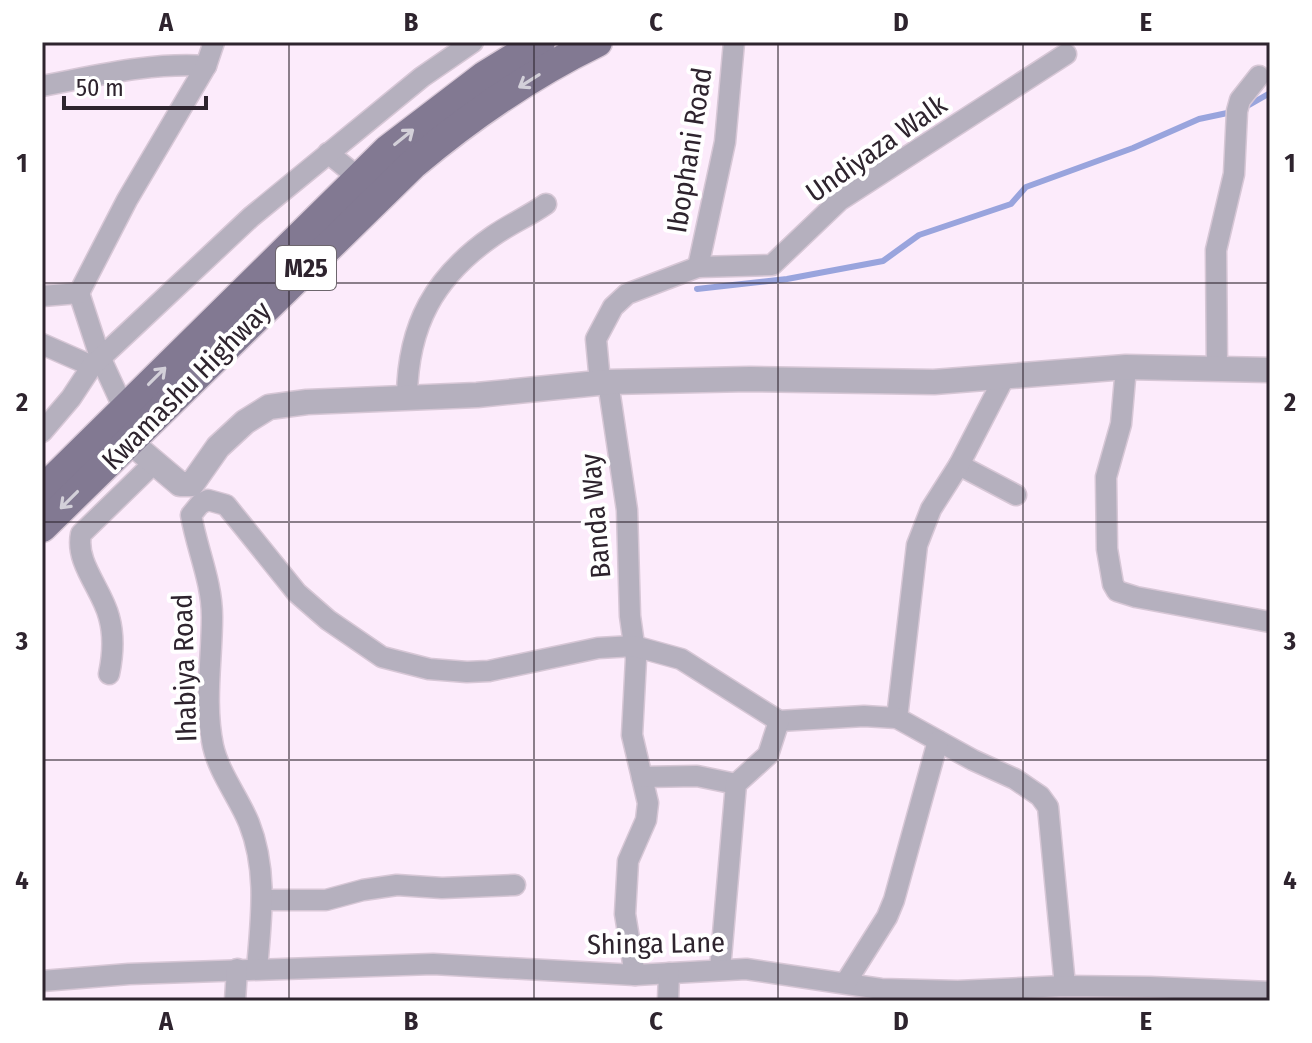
<svg xmlns="http://www.w3.org/2000/svg" width="1312" height="1043" viewBox="0 0 1312 1043" font-family="'Fira Sans Condensed',sans-serif">
  <style>
    .lines { fill: none; stroke-linecap: round; stroke-linejoin: round }
    .stream { stroke: #99a4dd; stroke-width: 6 }
    .minor-casing { stroke: #d7c7d6; stroke-width: 23 }
    .tertiary-casing { stroke: #d7c7d6; stroke-width: 27 }
    .primary-casing { stroke: #d7c7d6; stroke-width: 33 }
    .minor { stroke: #b5b0be; stroke-width: 20 }
    .tertiary { stroke: #b5b0be; stroke-width: 24 }
    .primary { stroke: #827992; stroke-width: 30 }
    .oneway { stroke: #d3d0d9 }
    .grid { fill: none; stroke: #2e242e; stroke-width: 2; stroke-opacity: 0.55 }
    .labels { text-anchor: middle; stroke-width: 8; stroke-linejoin: round; paint-order: stroke }
    .shield { fill: #fff; stroke: #6d666d; stroke-width: 2 }
    .shield-label { font-size: 26px; font-weight: bold; fill: #2e242e }
    .street-label { font-size: 28px; fill: #2e242e; stroke: #fff }
    .neatline { fill: none; stroke: #2e242e; stroke-width: 3 }
    .grid-label { font-size: 26px; text-anchor: middle; font-weight: bold; fill: #2e242e }
  </style>
  <rect width="100%" height="100%" fill="#fcebfb"/>
  <g class="lines">
    <g class="stream">
      <path d="M1242,109L1270,93"/>
      <path d="M697,289L787,279L883,261L919,235L1011,204L1026,187L1133,148L1199,119L1232,112"/>
    </g>
    <defs>
      <g id="minor">
        <path d="M42,86C96,76 151,62 206,66"/>
        <path d="M328,153L359,178"/>
        <path d="M698,267L725,142L734,42"/>
        <path d="M79,293L127,200L206,66L214,42"/>
        <path d="M79,293L100,357L124,409"/>
        <path d="M42,296L79,293"/>
        <path d="M42,344L92,366"/>
        <path d="M1126,367L1121,424L1106,477L1107,549L1113,584L1117,591L1136,597L1270,622"/>
        <path d="M1217,368L1216,250L1234,174L1237,111L1240,100L1259,76"/>
        <path d="M600,382L596,339L613,307L627,294L698,267L772,265L840,200L1066,54"/>
        <path d="M608,382L627,510L630,616L636,659L632,735L648,803L646,820L628,861L625,914L635,975"/>
        <path d="M407,396C408,325 434,277 493,236C510,224 529,216 546,204"/>
        <path d="M42,432L71,398L92,366L251,217L422,77L473,42"/>
        <path d="M959,465L1016,495"/>
        <path d="M109,674C113,655 114,635 109,617C102,589 75,563 81,534L155,462"/>
        <path d="M897,718L917,545L931,509L959,465L1005,376"/>
        <path d="M642,777L697,776L736,784"/>
        <path d="M263,900H326L363,890L397,885L442,888L515,885"/>
        <path d="M257,969C261,919 268,871 249,823C239,798 219,773 213,746C204,703 212,660 212,617C212,581 197,550 191,515L200,504L208,500L226,505L297,593L328,620L382,657L429,669L467,672L489,671L598,648L634,646L681,659L779,721L864,716L897,718L973,760L1015,779L1040,796L1048,807L1065,986"/>
        <path d="M720,969L736,784L768,755L779,721"/>
        <path d="M42,981L129,974L433,964L635,975L746,969L881,989L958,991L1065,986L1150,987L1270,992"/>
        <path d="M846,982L887,917L894,900L938,741"/>
        <path d="M235,1001L237,969"/>
        <path d="M668,1001L669,973"/>
      </g>
      <path id="tertiary" d="M129,441L180,484H192L218,447L245,422L269,407L307,402L477,395L608,382L750,379L934,382L1126,367L1270,370"/>
      <g id="primary">
        <path d="M42,491L388,150L485,76L540,42"/>
        <path d="M42,527L413,164C468,118 531,74 597,42"/>
      </g>
    </defs>
    <use href="#minor" class="minor-casing"/>
    <use href="#tertiary" class="tertiary-casing"/>
    <use href="#primary" class="primary-casing"/>
    <use href="#minor" class="minor"/>
    <use href="#tertiary" class="tertiary"/>
    <use href="#primary" class="primary"/>
  </g>
  <defs><path id="oneway-shaft" d="M-6 0H5M1.5-3L5.5 0L1.5 3" fill="none" stroke-width="1.6" stroke-linecap="round" stroke-linejoin="round" transform="scale(2)"/></defs>
  <g class="oneway">
    <use href="#oneway-shaft" transform="translate(529 81) rotate(148)"/>
    <use href="#oneway-shaft" transform="translate(404 137) rotate(-39)"/>
    <use href="#oneway-shaft" transform="translate(157 376) rotate(-45)"/>
    <use href="#oneway-shaft" transform="translate(69 500) rotate(135)"/>
  </g>
  <path class="grid" d="M289,42V1001M534,42V1001M778,42V1001M1023,42V1001M42,283H1270M42,522H1270M42,760H1270"/>
  <g class="labels">
    <rect class="shield" x="276" y="246" width="60" height="44" rx="6"/>
    <g class="shield-label">
      <text x="306" y="277">M25</text>
    </g>
    <g class="street-label">
      <text transform="translate(876 148) rotate(-35)" y="10">Undiyaza Walk</text>
      <text transform="translate(689 150) rotate(-81)" y="10">Ibophani Road</text>
      <text transform="translate(186 385) rotate(-45)" y="10">Kwamashu Highway</text>
      <text transform="translate(595 516) rotate(-95)" y="10">Banda Way</text>
      <text transform="translate(184 668) rotate(-92)" y="10">Ihabiya Road</text>
      <text transform="translate(656 943) rotate(-1)" y="10">Shinga Lane</text>
    </g>
  </g>
  <rect width="1312" height="1043" fill="none" stroke="#ffffff" stroke-width="88"/>
  <path d="M64 96v12h142v-12" fill="none" stroke="#2e242e" stroke-width="4"/>
  <text x="76" y="96" font-size="24" fill="#2e242e" stroke="#ffffff" stroke-width="6" paint-order="stroke">50 m</text>
  <rect x="44" y="44" width="1224" height="955" class="neatline"/>
  <g class="grid-label">
    <text x="166" y="31">A</text>
    <text x="411" y="31">B</text>
    <text x="656" y="31">C</text>
    <text x="901" y="31">D</text>
    <text x="1146" y="31">E</text>
    <text x="22" y="172">1</text>
    <text x="1290" y="172">1</text>
    <text x="22" y="411">2</text>
    <text x="1290" y="411">2</text>
    <text x="22" y="650">3</text>
    <text x="1290" y="650">3</text>
    <text x="22" y="889">4</text>
    <text x="1290" y="889">4</text>
    <text x="166" y="1030">A</text>
    <text x="411" y="1030">B</text>
    <text x="656" y="1030">C</text>
    <text x="901" y="1030">D</text>
    <text x="1146" y="1030">E</text>
  </g>
</svg>
